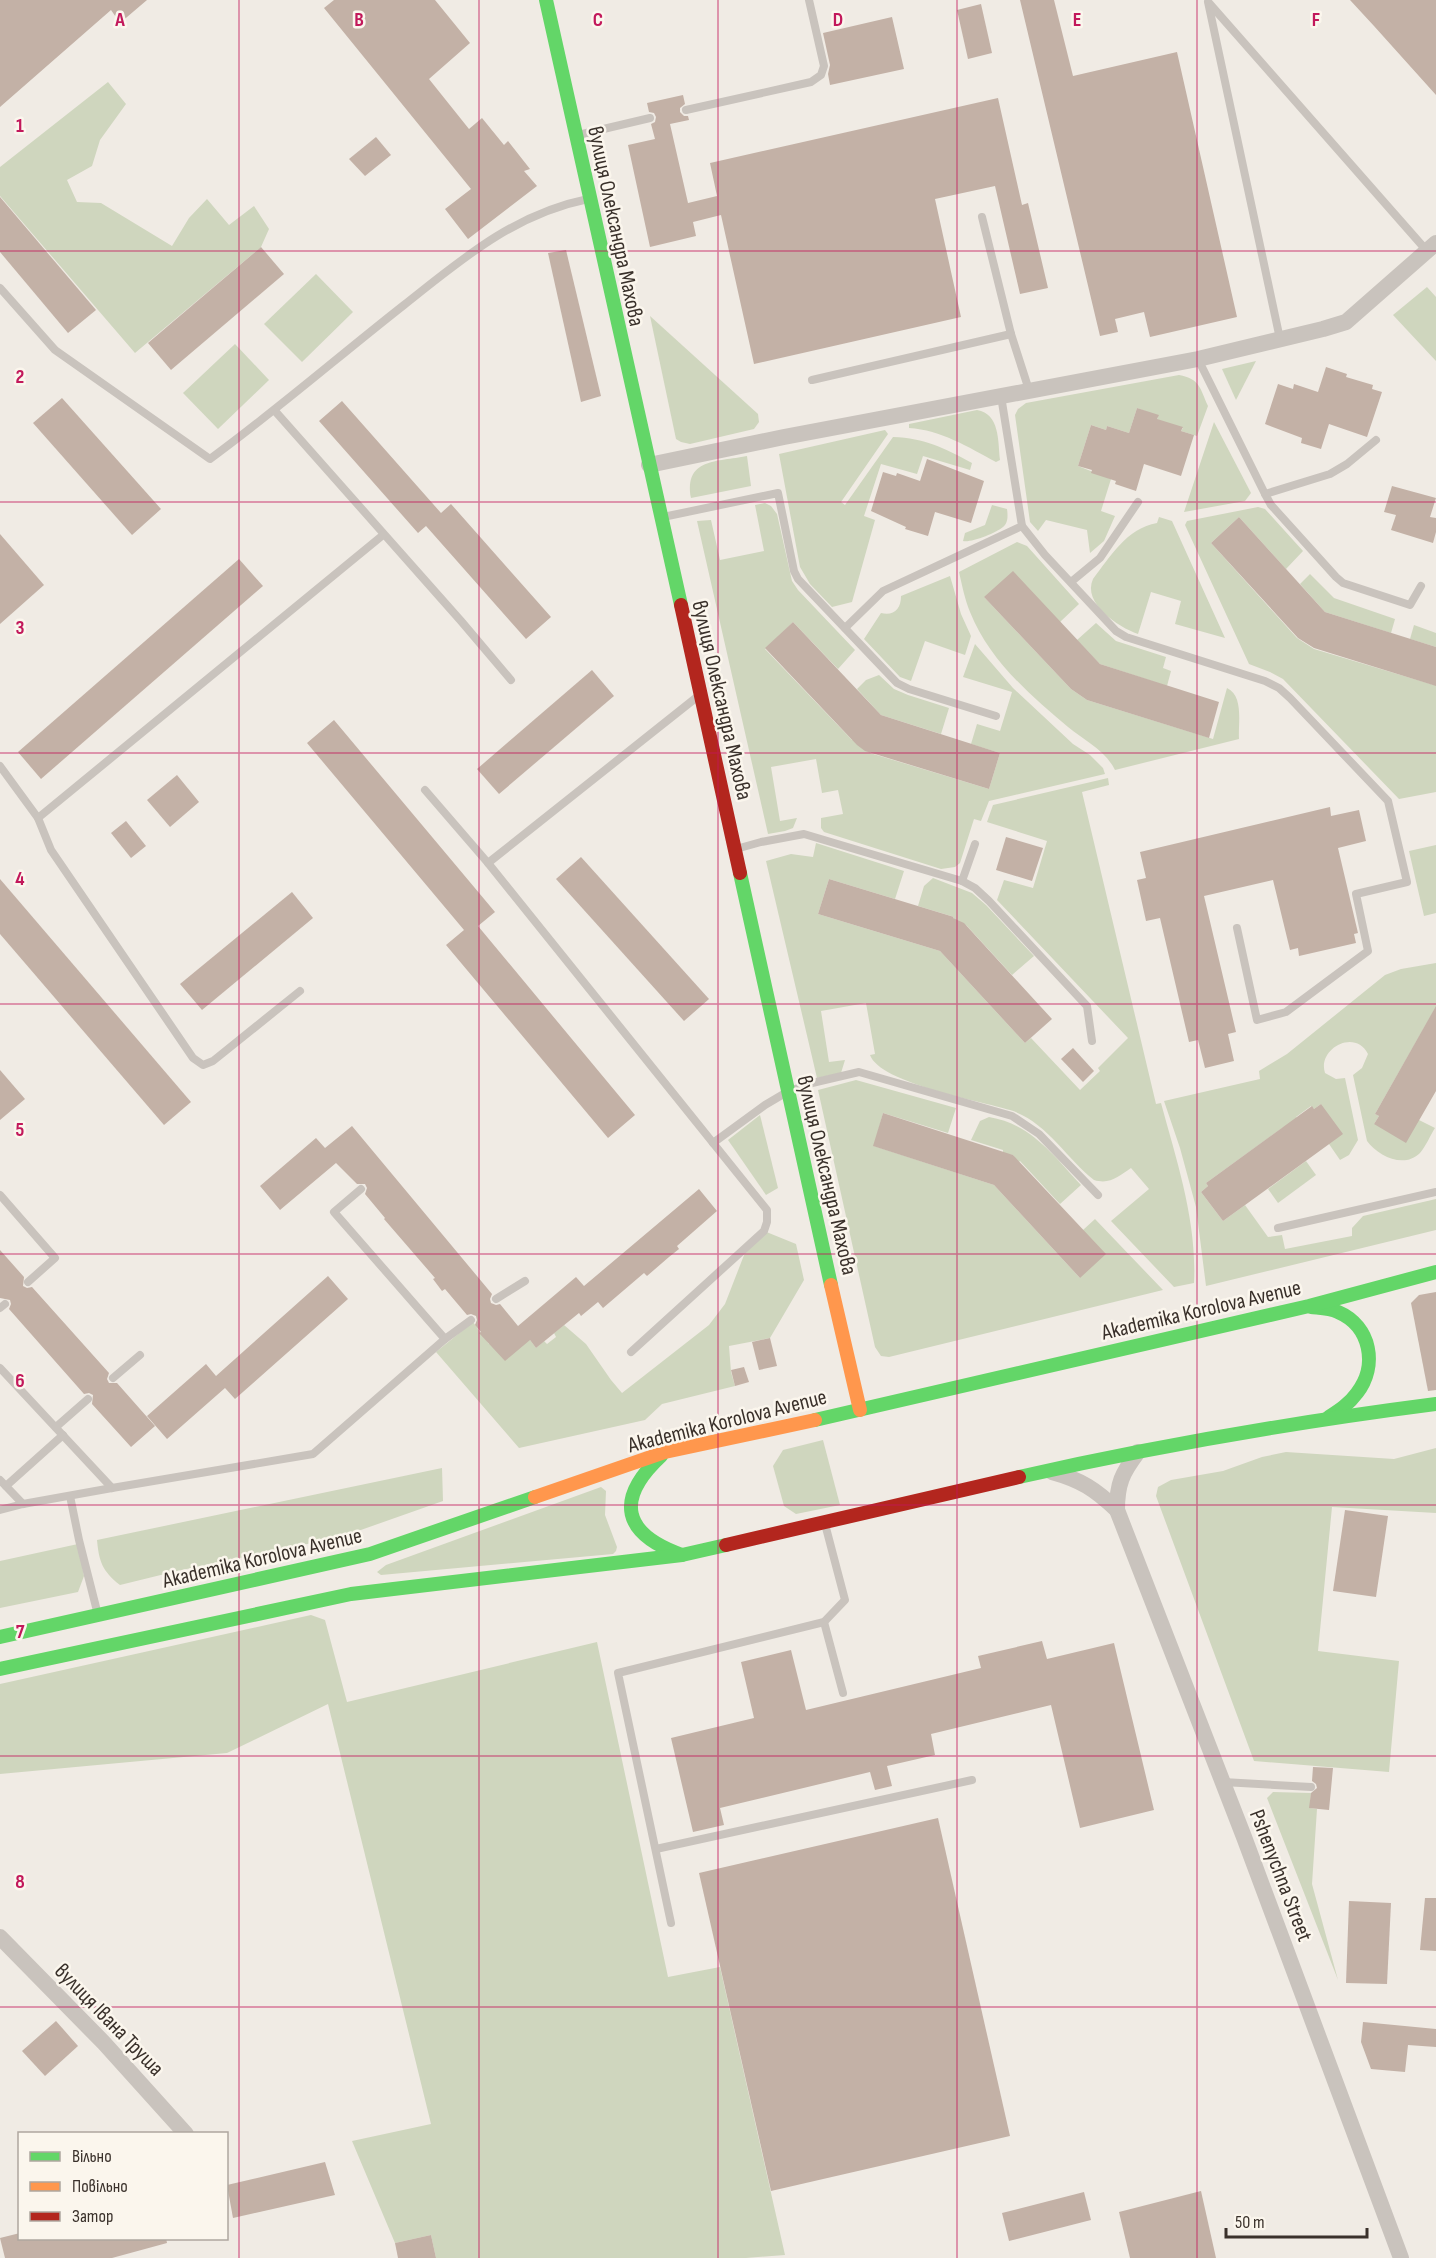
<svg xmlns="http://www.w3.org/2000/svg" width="1436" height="2258" viewBox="0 0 1436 2258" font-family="'Sofia Sans Condensed',sans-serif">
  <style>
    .green { fill: #cfd6be }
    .building { fill: #c3b1a6 }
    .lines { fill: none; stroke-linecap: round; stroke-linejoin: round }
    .lane { stroke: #c9c3bd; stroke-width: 8 }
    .street { stroke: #c9c3bd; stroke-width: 16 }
    .fast { stroke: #63d668; stroke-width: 14 }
    .slow { stroke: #ff974d; stroke-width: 14 }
    .jam { stroke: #b3261e; stroke-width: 14 }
    .grid { fill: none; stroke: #c2185b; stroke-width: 1.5; stroke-opacity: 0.55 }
    .labels { text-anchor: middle; stroke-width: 5; stroke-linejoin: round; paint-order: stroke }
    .street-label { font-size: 22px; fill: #3a312b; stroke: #fbf6ed }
    .grid-label { font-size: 20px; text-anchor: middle; font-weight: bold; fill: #c2185b; stroke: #fbf6ed; stroke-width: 5; stroke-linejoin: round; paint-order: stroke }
  </style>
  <rect width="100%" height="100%" fill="#f0ebe4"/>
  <g class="green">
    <path d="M108,82L126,104L100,140L92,166L67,180L77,202L101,203L172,246L189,218L207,199L229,225L254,206L269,229L261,247L135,353L0,196V167Z"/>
    <path d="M316,274L353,312L302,362L264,324Z"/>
    <path d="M1427,287L1436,297V361L1393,315Z"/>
    <path d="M650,316L758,414L759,422L754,429L690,444L681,442L676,439Z"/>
    <path d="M235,344L269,380L218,429L183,393Z"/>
    <path d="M1256,361L1236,400L1222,369Z"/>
    <path d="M1179,375C1200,379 1200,388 1208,406L1197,436L1181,431L1183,428L1156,423L1158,416L1137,408L1129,433L1107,426L1106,430L1091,425L1078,466L1111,479L1101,511L1115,516L1104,541L1090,553L1087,530L1046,520L1038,531L1030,522L1015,415L1018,409L1026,403Z"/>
    <path d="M977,410C1000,414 998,441 1000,460L996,462C968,447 941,430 909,428V424Z"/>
    <path d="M1214,422L1251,493L1245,501L1184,512Z"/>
    <path d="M885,430L888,434L841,502L845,505L893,437C925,438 944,448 972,463L970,470L923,456L917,474L881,464L864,516L875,520L852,602L832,607L810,584L800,567L779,454Z"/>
    <path d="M747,456L751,486L691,498C684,458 717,462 747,456Z"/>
    <path d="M765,503L771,506L777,514L792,581L798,590L855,650L838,669L793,622L765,649L852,740L855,738L871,746L870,753L989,789L1000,753L971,744L977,724L1000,731L1012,692L963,677L975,644L1013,688L1073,744L1090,755L1103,768L1105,774L989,801L981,821L974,819L960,863L955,867L941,869L824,832L821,828V818L843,814L838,790L822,793L816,759L771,767L780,821L797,818L793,828L785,831L768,834L697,521L711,520L720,560L764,551L755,505Z"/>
    <path d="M992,505L1007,509C1008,516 1008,523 1003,527C996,533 971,543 963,541L965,533L985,525Z"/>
    <path d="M1258,507L1265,509L1303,551L1286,569L1239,517L1211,543L1297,638L1314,649L1434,685L1436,681V792L1399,799L1283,679L1270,672L1249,664L1185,525L1187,521Z"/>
    <path d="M1159,517L1172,521L1225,638L1175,624L1181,601L1151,592L1138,634C1118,627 1082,603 1093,579C1110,557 1127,528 1157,523Z"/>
    <path d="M1017,542L1027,546L1079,604L1060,622L984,597L1071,689L1087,700L1213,739L1227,688C1244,696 1238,723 1239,739L1115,770C1105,750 1085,741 1068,727C1030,695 989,660 970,612C965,600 962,585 959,572Z"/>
    <path d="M1310,574L1334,598L1395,619L1391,633L1325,612L1300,584Z"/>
    <path d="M950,576L961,614L971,636L965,655L925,641L911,681L900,677L864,639L881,613C894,616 901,609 901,596Z"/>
    <path d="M1096,623L1116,641L1166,657L1163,668L1171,671L1167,686L1100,664L1077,640Z"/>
    <path d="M1414,625L1436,633V647L1410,639Z"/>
    <path d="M879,675L894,689L908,695L949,708L941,734L881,715L857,689L866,680Z"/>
    <path d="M1108,778L1109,785L1082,792L1156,1104L1161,1103C1177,1162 1197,1221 1194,1283L1174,1287L1111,1221L1149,1189L1131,1168C1119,1176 1110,1185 1094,1180C1066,1158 1046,1121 1010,1110C980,1101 880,1083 870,1055L875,1054L866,1003L821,1011L829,1062L845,1060L841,1073L817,1078L766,861L791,854L813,857L816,843L904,871L895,899L829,879L818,914L940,951L1025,1043L1031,1038L1080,1090L1100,1071L1098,1068L1128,1038L997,900L1004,880L1033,888L1047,841L987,822L993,805Z"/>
    <path d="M1436,845V913L1424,916L1409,851Z"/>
    <path d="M933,878L972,893L986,905L1034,956L1012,975L967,926L959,921L953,920L954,917L951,916L918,906L924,886Z"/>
    <path d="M1436,963V1007L1375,1114L1379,1116L1374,1124L1419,1120L1435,1128C1430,1136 1426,1146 1420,1153C1404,1169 1378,1156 1367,1141L1353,1075L1362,1068L1368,1054C1355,1028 1317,1049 1325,1073L1336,1079L1345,1078L1358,1140L1349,1155L1340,1160L1329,1144L1321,1104L1314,1109L1311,1106L1296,1117L1299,1121L1282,1128L1206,1183L1208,1186L1201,1192L1223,1221L1245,1205L1268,1237L1282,1235L1285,1249L1352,1236V1228L1363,1216L1436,1199V1230L1206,1286L1196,1207L1180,1148L1164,1101L1260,1079L1259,1071L1287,1054L1385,975L1401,969Z"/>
    <path d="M856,1080L956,1108L948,1133L883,1113L874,1146L994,1185L1080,1278L1083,1230L1095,1219L1163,1290L889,1357L881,1356L875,1347L818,1090Z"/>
    <path d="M760,1115L778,1188L766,1195L728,1140Z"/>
    <path d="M989,1117C1031,1124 1053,1155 1081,1185L1060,1204L1020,1161L1018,1163L1013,1155L1003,1154V1150L971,1140L980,1121Z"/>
    <path d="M1306,1161L1316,1175L1278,1203L1268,1189Z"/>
    <path d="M764,1231L796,1244L804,1280L770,1338L729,1346L731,1372L735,1386L662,1404L645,1420L519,1448L436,1352L473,1322L489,1344L530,1340L536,1348L544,1341L547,1344L556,1337L554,1333L564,1325L586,1344L611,1380L622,1393L709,1325L725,1304L746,1250Z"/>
    <path d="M823,1440L840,1505L796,1514L784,1506L773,1466L783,1450Z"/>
    <path d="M1436,1448V1513L1332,1507L1318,1651L1399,1661L1389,1772L1254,1761L1156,1496L1158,1487L1171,1480L1223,1471L1262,1457L1286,1452L1394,1459Z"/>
    <path d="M442,1468L443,1501L341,1537L177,1571L120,1585C102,1571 99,1561 97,1540Z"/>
    <path d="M601,1487L606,1491L605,1515L617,1547L616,1551L613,1554L381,1575L377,1572L386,1565Z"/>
    <path d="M78,1544L84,1576L78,1592L0,1608V1561Z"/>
    <path d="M311,1615L325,1620L347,1702L597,1642L668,1977L720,1967L785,2255L746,2258H436L431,2235L395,2243L352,2141L431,2124L328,1704L227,1753L0,1774V1684Z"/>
    <path d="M1273,1792L1311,1793L1310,1808L1317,1809L1312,1884L1338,1980L1267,1798Z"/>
  </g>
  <g class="building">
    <path d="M0,0H147L120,23L111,10L0,107Z"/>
    <path d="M334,0H435L470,43L429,79L469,129L482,118L504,145L508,141L530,169L524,171L537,186L468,239L445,209L471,189L324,8Z"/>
    <path d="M1020,0H1054L1073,76L1177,52L1237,317L1150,337L1144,312L1115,319L1118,332L1100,336Z"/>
    <path d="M1350,0H1436V95L1374,26Z"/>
    <path d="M981,4L992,53L968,59L957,10Z"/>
    <path d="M892,17L904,69L830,85L828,74L830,65L823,33Z"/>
    <path d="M683,95L685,104L680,108V112L684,116H688L689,120L670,124L688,203L717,196L710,163L998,98L1022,205L1028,203L1048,288L1020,294L995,186L935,199L961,317L754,364L721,215L693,222L696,236L650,247L628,145L655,139L651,124L655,122L656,117L654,113L649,112L647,103Z"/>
    <path d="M376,137L391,155L365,176L349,159Z"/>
    <path d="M0,197L96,310L68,333L0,252Z"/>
    <path d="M261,247L284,274L171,370L148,343Z"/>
    <path d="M566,250L601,396L581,402L548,253Z"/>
    <path d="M1326,367L1347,374L1346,377L1373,385L1372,389L1382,392L1367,437L1329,424L1321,449L1301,443L1302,438L1265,424L1278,384L1293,389L1294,384L1318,392Z"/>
    <path d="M62,398L161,509L132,535L33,423Z"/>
    <path d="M342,401L441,513L451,504L551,617L526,639L426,526L418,533L319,421Z"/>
    <path d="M1137,408L1159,415L1157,419L1183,427L1181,431L1194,435L1181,476L1144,464L1136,491L1115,484L1116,481L1091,473L1092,470L1078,466L1091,425L1106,430L1107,426L1129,433Z"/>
    <path d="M927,459L984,481L971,523L935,512L928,536L905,529L906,527L871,511L883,472L896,476L897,473L920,481Z"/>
    <path d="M1392,486L1436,498L1430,517L1436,518V532L1433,543L1391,530L1396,515L1384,512Z"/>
    <path d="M1239,517L1325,612L1436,647V686L1314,648L1298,638L1211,543Z"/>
    <path d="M0,534L44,585L0,624Z"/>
    <path d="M239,559L263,586L41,779L18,752Z"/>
    <path d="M1013,571L1100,664L1219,702L1209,738L1087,700L1071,689L984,597Z"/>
    <path d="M793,622L881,715L1000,753L989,789L865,751L857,745L765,648Z"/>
    <path d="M592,670L614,696L499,794L477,769Z"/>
    <path d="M334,720L495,912L478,926L635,1115L608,1138L446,945L464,930L307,743Z"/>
    <path d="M177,775L199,802L170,827L147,800Z"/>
    <path d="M1330,807L1331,816L1359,810L1366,841L1338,848L1358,933L1354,934L1356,943L1299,956L1298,948L1290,950L1273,880L1204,896L1236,1032L1228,1034L1234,1061L1205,1068L1198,1040L1189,1042L1160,918L1146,921L1137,880L1146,878L1140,852Z"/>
    <path d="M126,821L146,846L131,858L111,833Z"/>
    <path d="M1006,837L1043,848L1032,881L996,870Z"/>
    <path d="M581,857L709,999L684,1021L556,879Z"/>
    <path d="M0,879L191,1102L164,1125L0,934Z"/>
    <path d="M829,879L954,917L953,918L964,923L1052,1019L1025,1043L940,951L818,914Z"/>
    <path d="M292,892L313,918L202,1010L180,984Z"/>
    <path d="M1436,1006V1091L1406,1143L1374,1124L1379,1116L1375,1114Z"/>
    <path d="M1073,1048L1094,1071L1083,1082L1061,1059Z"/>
    <path d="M0,1070L25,1099L0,1120Z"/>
    <path d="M1321,1104L1343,1134L1223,1221L1201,1192L1208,1186L1206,1183L1312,1106L1314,1109Z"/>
    <path d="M883,1113L1013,1155L1106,1254L1080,1278L994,1185L873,1146Z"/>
    <path d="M352,1126L492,1294L490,1299L491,1303L496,1305L500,1304L518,1326L576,1277L584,1286L699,1189L717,1211L677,1246L679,1249L669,1257L647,1276L644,1273L603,1308L598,1302L581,1316L579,1313L536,1348L530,1340L505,1361L479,1333L481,1332L475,1325L477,1320L476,1316L471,1314L467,1315L445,1289L442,1291L433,1279L435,1278L384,1219L385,1218L365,1194L367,1188L365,1184H357L336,1163L280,1210L260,1186L316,1138L325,1148Z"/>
    <path d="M0,1250L24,1277L23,1286L27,1288L32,1287L109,1373L107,1379L109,1383H117L155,1426L131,1447L92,1404L93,1395L89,1393L84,1394L9,1309L11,1304L10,1300L0,1298Z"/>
    <path d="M328,1276L348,1299L235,1399L225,1388L167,1439L147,1416L206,1364L216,1376Z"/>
    <path d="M1436,1292V1390L1428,1391L1411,1303L1419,1295Z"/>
    <path d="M770,1338L777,1366L759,1370L752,1342Z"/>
    <path d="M744,1367L749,1382L735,1386L731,1370Z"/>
    <path d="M1345,1510L1388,1516L1376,1597L1333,1591Z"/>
    <path d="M1042,1641L1047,1659L1114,1643L1154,1810L1080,1828L1051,1705L931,1734L935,1755L887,1766L892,1786L875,1790L870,1772L720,1808L724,1825L693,1832L671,1738L754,1718L741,1662L791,1650L806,1710L981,1668L978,1656Z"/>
    <path d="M1313,1767L1333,1768L1329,1810L1309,1808L1311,1793L1317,1788L1316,1784L1312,1781Z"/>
    <path d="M938,1818L1010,2136L771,2191L699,1873Z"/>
    <path d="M1425,1898H1436V1951L1420,1950Z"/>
    <path d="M1349,1901L1391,1903L1387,1984L1346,1983Z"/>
    <path d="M56,2021L78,2046L45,2076L22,2051Z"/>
    <path d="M1363,2022L1436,2029V2047L1408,2045L1405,2072L1371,2069L1361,2042Z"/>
    <path d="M325,2162L335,2195L233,2218L227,2185Z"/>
    <path d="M1201,2191L1216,2258H1130L1119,2212Z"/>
    <path d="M1084,2192L1091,2220L1009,2241L1002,2213Z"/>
    <path d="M20,2233V2238H166L167,2243L112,2258H5L0,2238Z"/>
    <path d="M431,2235L436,2258H398L395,2243Z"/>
  </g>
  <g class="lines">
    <g class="lane">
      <path d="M1208,2L1280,339"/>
      <path d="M1209,3L1427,251"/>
      <path d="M686,110L811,82L821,75L824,66L809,0"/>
      <path d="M578,135L650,118"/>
      <path d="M982,217L1011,334L1029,390"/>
      <path d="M0,288L55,350L210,459C277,410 339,356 404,305C462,259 514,214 588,199"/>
      <path d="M1198,359L1265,494L1271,505L1336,577L1343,583L1410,605L1421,586"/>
      <path d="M812,380L1011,334"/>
      <path d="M275,411L461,621L511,680"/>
      <path d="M1265,494L1330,474L1347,464L1376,440"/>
      <path d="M663,517L778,493L794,571L798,579L897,683L909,689L996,716"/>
      <path d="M1022,526L1045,555L1116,631L1126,637L1265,681L1279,688L1290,698L1388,801L1407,882L1356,894L1368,951L1286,1012L1257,1020L1237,928"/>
      <path d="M1071,582L1100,558L1138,502"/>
      <path d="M845,628L883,591L1022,526L1001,396"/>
      <path d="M0,766L38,818L383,535"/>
      <path d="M425,790L488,863L767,1210V1222L764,1231L631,1352"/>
      <path d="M38,818L51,850L193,1058L203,1065L213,1061L300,991"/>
      <path d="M975,844L962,881L975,888L989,901L1087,1006L1092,1041"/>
      <path d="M736,849L761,842L804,834L962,881"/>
      <path d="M488,863L697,697"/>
      <path d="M713,1143L765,1105L787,1092L812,1083L859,1072L1012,1116L1039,1134L1098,1195"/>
      <path d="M361,1189L334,1212L445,1339"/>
      <path d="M0,1195L55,1258L28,1282"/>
      <path d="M1278,1228L1436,1192"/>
      <path d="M496,1299L525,1281"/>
      <path d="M0,1308L5,1304"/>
      <path d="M0,1368L112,1488"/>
      <path d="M113,1378L140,1355"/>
      <path d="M56,1427L88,1399"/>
      <path d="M0,1480L23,1504"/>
      <path d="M6,1486L63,1435"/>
      <path d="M70,1496L79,1540L98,1615"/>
      <path d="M0,1510L23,1504L112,1488L313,1454L445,1339L471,1320"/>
      <path d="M824,1622L843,1693"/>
      <path d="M1223,1782L1311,1787"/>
      <path d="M656,1849L972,1780"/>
      <path d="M671,1923L618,1673L824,1622L845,1600L825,1524"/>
    </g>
    <g class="street">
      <path d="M649,465L784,437L1198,359L1323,329L1346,322L1436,243"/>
      <path d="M1138,1452C1122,1473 1117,1484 1117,1510L1244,1837L1401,2258"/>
      <path d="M1052,1472C1081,1480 1095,1489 1117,1510"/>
      <path d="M0,1937L104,2043L186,2134"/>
    </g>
    <g class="fast">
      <path d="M546,0L681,605"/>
      <path d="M740,873L831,1285"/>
      <path d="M1311,1307C1320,1308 1330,1308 1338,1312C1371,1326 1378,1366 1357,1393C1349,1404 1340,1410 1329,1417"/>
      <path d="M815,1420L1309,1306L1436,1272"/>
      <path d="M661,1456C614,1500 623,1534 682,1555"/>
      <path d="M1019,1477C1156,1446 1296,1422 1436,1404"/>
      <path d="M0,1637L370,1554L535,1497"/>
      <path d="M0,1669L351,1594L682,1555L726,1545"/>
    </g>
    <g class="slow">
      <path d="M831,1285L860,1410"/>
      <path d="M535,1497L665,1452L815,1420"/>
    </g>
    <g class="jam">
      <path d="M681,605L740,873"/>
      <path d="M726,1545L1019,1477"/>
    </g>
  </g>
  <path class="grid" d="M239,0V2258M479,0V2258M718,0V2258M957,0V2258M1197,0V2258M0,251H1436M0,502H1436M0,753H1436M0,1004H1436M0,1254H1436M0,1505H1436M0,1756H1436M0,2007H1436"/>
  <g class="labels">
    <g class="street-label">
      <text transform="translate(617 226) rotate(78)" y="8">вулиця Олександра Махова</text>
      <text transform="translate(723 700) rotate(77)" y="8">вулиця Олександра Махова</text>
      <text transform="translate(828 1175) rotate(77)" y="8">вулиця Олександра Махова</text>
      <text transform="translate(1201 1309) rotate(-13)" y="8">Akademika Korolova Avenue</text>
      <text transform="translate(727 1420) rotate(-14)" y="8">Akademika Korolova Avenue</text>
      <text transform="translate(262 1557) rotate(-13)" y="8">Akademika Korolova Avenue</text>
      <text transform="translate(1282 1875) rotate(69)" y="8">Pshenychna Street</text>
      <text transform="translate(110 2019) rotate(46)" y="8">вулиця Івана Труша</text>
    </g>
  </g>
  <g class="grid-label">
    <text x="120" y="26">A</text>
    <text x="359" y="26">B</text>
    <text x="598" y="26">C</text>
    <text x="838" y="26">D</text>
    <text x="1077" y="26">E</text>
    <text x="1316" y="26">F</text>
    <text x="20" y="132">1</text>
    <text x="20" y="383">2</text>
    <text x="20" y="634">3</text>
    <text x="20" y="885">4</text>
    <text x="20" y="1136">5</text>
    <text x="20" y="1387">6</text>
    <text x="20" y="1638">7</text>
    <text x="20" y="1888">8</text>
  </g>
  <rect x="18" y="2132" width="210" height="108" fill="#fbf6ed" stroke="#aea79f" stroke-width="1.5"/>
  <rect x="30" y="2152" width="30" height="9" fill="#63d668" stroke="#aea79f" stroke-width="1.5"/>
  <text x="72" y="2162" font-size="18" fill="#3a312b">Вільно</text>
  <rect x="30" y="2182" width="30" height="9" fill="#ff974d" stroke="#aea79f" stroke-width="1.5"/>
  <text x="72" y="2192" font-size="18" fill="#3a312b">Повільно</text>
  <rect x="30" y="2212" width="30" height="9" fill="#b3261e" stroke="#aea79f" stroke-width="1.5"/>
  <text x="72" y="2222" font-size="18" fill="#3a312b">Затор</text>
  <path d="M1226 2228v9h141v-9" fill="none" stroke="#3a312b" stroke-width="3"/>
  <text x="1235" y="2228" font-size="18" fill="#3a312b" stroke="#fbf6ed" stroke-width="4.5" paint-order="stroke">50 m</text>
</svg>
